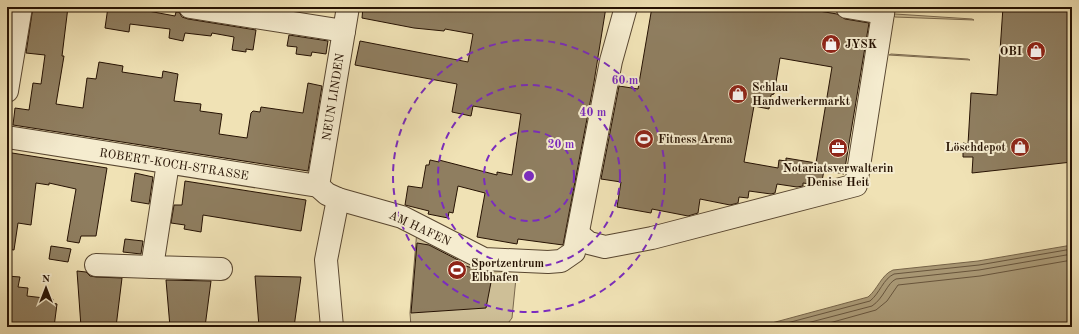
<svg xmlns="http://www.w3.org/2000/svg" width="1079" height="334" viewBox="0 0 1079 334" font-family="'Old Standard TT',serif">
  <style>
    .green { fill: #cebf97; stroke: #7a684d }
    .water { fill: #ab9b78; stroke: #766449 }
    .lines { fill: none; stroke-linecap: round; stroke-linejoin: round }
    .shore { stroke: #68563e; stroke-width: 1 }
    .building { fill: #8f7e60; stroke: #261203; fill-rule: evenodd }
    .minor-casing { stroke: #584630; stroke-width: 24 }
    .minor { stroke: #f5eccf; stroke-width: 22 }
    .ring { fill: none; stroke: #7b2cbf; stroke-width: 2; stroke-dasharray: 7 5 }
    .labels { text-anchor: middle; stroke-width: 4; stroke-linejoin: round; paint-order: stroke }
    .poi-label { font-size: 12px; font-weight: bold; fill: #261203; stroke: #f5eccf; text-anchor: start }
    .street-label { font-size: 12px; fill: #261203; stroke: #f5eccf }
    .centre { fill: #7b2cbf; stroke: #f5eccf; stroke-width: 2 }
    .ring-label { font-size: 12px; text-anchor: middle; font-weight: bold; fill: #7b2cbf; stroke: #f5eccf; stroke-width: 4; stroke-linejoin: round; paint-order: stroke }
  </style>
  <rect width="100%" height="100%" fill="#f0e2b5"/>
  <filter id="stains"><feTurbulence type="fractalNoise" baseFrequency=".005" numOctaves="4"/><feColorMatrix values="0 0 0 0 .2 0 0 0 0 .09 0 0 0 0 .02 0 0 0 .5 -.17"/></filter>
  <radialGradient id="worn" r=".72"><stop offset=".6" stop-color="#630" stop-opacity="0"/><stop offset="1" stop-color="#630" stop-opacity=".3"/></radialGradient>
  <g class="green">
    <path d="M895,14L972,19L974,20L895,17L893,15Z"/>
    <path d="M891,54L968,59L970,60L889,55Z"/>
    <path d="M417,230L516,278L512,318L505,327H411L410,313Z"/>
  </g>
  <path class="water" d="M1072,245V327H757L868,297C878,289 881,275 893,270L978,261Z"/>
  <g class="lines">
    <g class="shore">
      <path d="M772,327L870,301C880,293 883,279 894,274L979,265L1072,249"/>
      <path d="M792,327L872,306C884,298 887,283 896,279L979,270L1072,254"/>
      <path d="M815,327L876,310L887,301L898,285L980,276L1072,260"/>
    </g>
  </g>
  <g class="building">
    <path d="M33,7H68L62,56H64L56,104L83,108L87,78L96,79L99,62L123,66L122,72L162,78L163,71L178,74L174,101L201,104L200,111L222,114L219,134L247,138L251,113L253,111L260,112L261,107L303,113L308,83L322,86L308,171L13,125L15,108L29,110L33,83L41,84L45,55L26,53Z"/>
    <path d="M108,7L132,8L175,16L176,12H179L182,17L188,19L256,30L253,50L246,49V52L232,50L234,37L212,33L211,36L185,33L183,41L169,38L170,29L130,24L129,32L105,28Z"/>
    <path d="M363,7H606L594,82L563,245L518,239L517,244L477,237L485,193L458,186L453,213L449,212L448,218L428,214L429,211L405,205L408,186L422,188L426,165H429L430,160L439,162V160L497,175V172L512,175L521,114L473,106L471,116L452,112L457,84L355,65L360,41L468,62L473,34L445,29L444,31L414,28L362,18Z"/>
    <path d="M652,7H795L837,14L845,19L869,23L844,174L824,170L822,181L814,180V183L810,184L803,183V186L797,187L777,184L775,193L771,194L749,191L748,198L739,197L738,203L730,205L700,199L698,213L688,216L652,209L651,213L617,207L621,182L601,179L619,86L638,89ZM780,58L832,67L816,163L786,158V161L779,160L778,168L744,162L754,106L769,109L771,95L774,94Z"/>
    <path d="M1003,7H1072V162L972,173L973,157H963V143L968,144L971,93L997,95Z"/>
    <path d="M289,35L328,41L326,54L312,52L311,56L296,54L297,47L287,46Z"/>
    <path d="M12,153L107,168L96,236H81L79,243L67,241L76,189L49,183V185L36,183L31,225L18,223L14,250L7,249V163L8,156Z"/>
    <path d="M135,173L153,177L149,204L131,201Z"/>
    <path d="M185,181L306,200L301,231L203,215L201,232L184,229L185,225L171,223L174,205H182Z"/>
    <path d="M125,239L143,241L141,254L123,252Z"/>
    <path d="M417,243L429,245L462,262V265L483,271L493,272L486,308L411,313Z"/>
    <path d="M51,246L71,249L68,262L49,259Z"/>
    <path d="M77,271L86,272L90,276L96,277L122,278L116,327H81Z"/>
    <path d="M7,276L20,277L18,287L28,288L27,296L53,299L52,303L57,304L54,327H7Z"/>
    <path d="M255,276L301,277L294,327H259Z"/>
    <path d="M166,280L211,281L205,327H170Z"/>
  </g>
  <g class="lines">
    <defs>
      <g id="minor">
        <path d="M190,7L344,31"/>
        <path d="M847,7L883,13"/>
        <path d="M7,91L21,7"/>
        <path d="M7,137L318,186L327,194L338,199L402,217L484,259L548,262L561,261L574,252L611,61L626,7"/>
        <path d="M168,163L152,267L221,269"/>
        <path d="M318,186L348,7"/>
        <path d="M578,234L589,243L605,247L652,238L856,185L884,7"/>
        <path d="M96,265L152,267"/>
        <path d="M332,327L326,260L338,199"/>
      </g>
    </defs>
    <use href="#minor" class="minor-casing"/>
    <use href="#minor" class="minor"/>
  </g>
  <g class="ring">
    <circle cx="529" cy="176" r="45"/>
    <circle cx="529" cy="176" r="91"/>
    <circle cx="529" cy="176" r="136"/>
  </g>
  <defs>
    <symbol id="shop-disc" viewBox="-11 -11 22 22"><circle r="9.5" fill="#8f2418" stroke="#f5eccf"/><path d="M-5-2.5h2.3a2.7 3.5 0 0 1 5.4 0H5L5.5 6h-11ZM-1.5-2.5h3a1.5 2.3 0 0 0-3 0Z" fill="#fff"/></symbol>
    <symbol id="stadium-disc" viewBox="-11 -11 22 22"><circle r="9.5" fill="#8f2418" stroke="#f5eccf"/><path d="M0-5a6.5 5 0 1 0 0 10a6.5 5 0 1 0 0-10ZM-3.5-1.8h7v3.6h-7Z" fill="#fff"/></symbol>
    <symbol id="office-disc" viewBox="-11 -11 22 22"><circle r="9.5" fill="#8f2418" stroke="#f5eccf"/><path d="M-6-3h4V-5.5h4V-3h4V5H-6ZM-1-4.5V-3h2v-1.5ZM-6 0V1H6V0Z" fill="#fff"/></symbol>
  </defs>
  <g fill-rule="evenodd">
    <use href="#shop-disc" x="820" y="33" width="22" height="22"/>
    <use href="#shop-disc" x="1025" y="40" width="22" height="22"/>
    <use href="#shop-disc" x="727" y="83" width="22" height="22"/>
    <use href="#stadium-disc" x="633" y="128" width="22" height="22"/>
    <use href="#shop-disc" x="1009" y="136" width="22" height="22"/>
    <use href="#office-disc" x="827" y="137" width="22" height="22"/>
    <use href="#stadium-disc" x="446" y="259" width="22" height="22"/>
  </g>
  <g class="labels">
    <g class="poi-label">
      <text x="845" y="48">JYSK</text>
      <text x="1022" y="55" text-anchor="end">OBI</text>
      <text x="752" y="91">Schlau<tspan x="752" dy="14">Handwerkermarkt</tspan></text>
      <text x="658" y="143">Fitness Arena</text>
      <text x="1006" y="151" text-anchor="end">Löschdepot</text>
      <text x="838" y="172" text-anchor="middle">Notariatsverwalterin<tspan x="838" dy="14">Denise Heit</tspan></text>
      <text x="471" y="267">Sportzentrum<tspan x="471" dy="14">Elbhafen</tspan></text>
    </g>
    <g class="street-label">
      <text transform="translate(333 97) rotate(-81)" y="4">NEUN LINDEN</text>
      <text transform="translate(174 164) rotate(9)" y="4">ROBERT-KOCH-STRASSE</text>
      <text transform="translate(420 228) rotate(25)" y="4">AM HAFEN</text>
    </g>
  </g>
  <circle cx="529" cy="176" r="6" class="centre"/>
  <g class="ring-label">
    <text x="625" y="84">60 m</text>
    <text x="593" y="116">40 m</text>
    <text x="561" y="148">20 m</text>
  </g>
  <rect width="1079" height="334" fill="none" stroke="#f0e2b5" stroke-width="24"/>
  <rect x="8" y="8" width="1063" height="318" fill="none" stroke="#261203" stroke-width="2"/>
  <rect x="12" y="12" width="1055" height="310" fill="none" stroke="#261203"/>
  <g transform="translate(46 288)" stroke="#f5eccf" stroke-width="3" paint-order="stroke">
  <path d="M0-3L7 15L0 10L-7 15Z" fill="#261203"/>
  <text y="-6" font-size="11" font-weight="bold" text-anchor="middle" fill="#261203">N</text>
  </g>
  <rect width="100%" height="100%" filter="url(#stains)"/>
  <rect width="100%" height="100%" fill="url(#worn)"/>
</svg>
